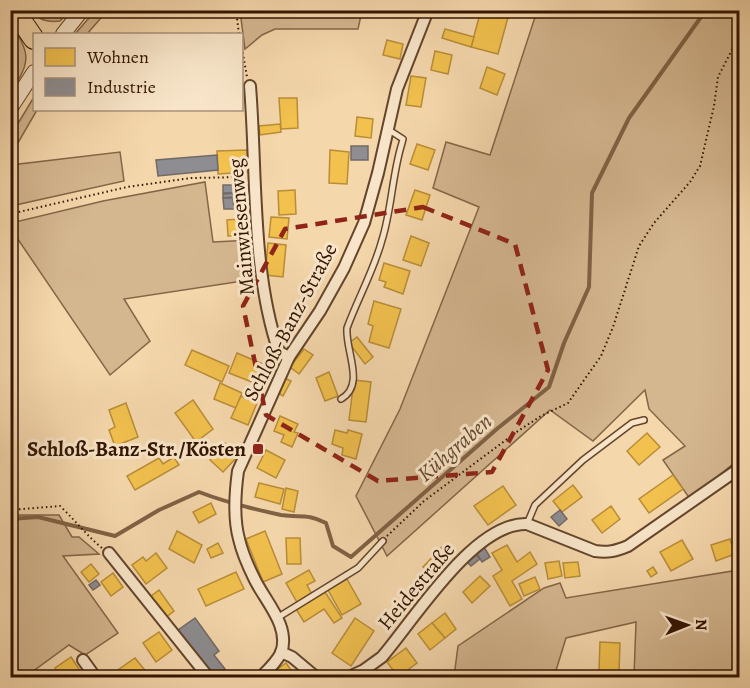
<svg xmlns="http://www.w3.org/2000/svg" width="750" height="688" viewBox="0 0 750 688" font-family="Alegreya,serif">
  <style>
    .green { fill: #d4b68f; stroke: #846548; stroke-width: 1.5 }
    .homes { fill: #f2c14e; stroke: #b98d37; stroke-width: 1.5 }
    .industry { fill: #8d8d92; stroke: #726966; stroke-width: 1.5 }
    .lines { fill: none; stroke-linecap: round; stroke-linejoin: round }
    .stream { stroke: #806144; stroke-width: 4 }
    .service-casing { stroke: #64452b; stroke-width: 8 }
    .minor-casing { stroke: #64452b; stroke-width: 14 }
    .tertiary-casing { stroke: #64452b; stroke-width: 16 }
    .motorway-casing { stroke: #331400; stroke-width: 22 }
    .path { stroke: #331400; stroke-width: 2; stroke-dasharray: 1.5 3; stroke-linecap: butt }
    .service { stroke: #f8e5c9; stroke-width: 5 }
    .minor { stroke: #f8e5c9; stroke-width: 10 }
    .tertiary { stroke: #f8e5c9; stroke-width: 14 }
    .motorway { stroke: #f5d7ac; stroke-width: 20 }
    .marked { fill: none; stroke: #8f2418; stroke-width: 4.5; stroke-dasharray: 12 8; stroke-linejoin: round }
    .poi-dot { fill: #8f2418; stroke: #f8e5c9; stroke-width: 2 }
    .labels { text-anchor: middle; stroke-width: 6; stroke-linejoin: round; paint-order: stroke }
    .street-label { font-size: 21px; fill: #331400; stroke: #f8e5c9 }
    .poi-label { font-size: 21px; font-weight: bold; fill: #331400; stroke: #f8e5c9; text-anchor: end }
    .water-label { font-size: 22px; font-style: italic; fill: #66482e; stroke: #f8e5c9 }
  </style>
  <rect width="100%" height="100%" fill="#f5d7ac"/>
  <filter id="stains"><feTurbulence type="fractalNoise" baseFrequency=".00333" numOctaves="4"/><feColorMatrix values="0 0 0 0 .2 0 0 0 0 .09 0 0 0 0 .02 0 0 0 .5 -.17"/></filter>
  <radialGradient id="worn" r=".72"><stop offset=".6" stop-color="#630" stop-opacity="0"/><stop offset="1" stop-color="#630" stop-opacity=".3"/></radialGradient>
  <g class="green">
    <path d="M29,11H40L49,16L63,11H69L60,21C46,23 39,19 29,11Z"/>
    <path d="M95,11H107L87,34H75Z"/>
    <path d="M240,11V10L362,11L358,29H275L262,35L245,49Z"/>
    <path d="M537,11H739V459L690,499L663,460L685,446L649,409L645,390L593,441L550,410L387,556L356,496L400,409L479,207L433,188L446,142L490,155Z"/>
    <path d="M10,21C30,55 32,59 11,92V76L17,65L11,52Z"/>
    <path d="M34,97V110H37L11,155V135Z"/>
    <path d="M120,152L124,181L11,206V165Z"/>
    <path d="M205,182L213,242L252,240L256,279L124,299L150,341L110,375L11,229V223L103,201Z"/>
    <path d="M11,515H59L72,537H79L99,554L63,556L118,633L85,655L69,645L25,677H11Z"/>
    <path d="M739,570V637L730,677H634L636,622L566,638L554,677H454L458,646L544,588L560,583L566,598Z"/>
  </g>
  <g class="homes">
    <path d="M445,10H471L470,16L445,14Z"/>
    <path d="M481,10H510L498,54L471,47Z"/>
    <path d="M445,29L474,37L471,47L442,38Z"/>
    <path d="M387,40L403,44L400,59L383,55Z"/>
    <path d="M435,51L452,55L448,74L431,70Z"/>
    <path d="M487,67L505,74L497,95L480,88Z"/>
    <path d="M411,76L426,78L421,107L406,105Z"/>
    <path d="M279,98H297L298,128L281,129Z"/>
    <path d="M357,117L373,119L371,138L355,136Z"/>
    <path d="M280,124L281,132L260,135L259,126Z"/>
    <path d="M417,144L435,150L428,170L410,164Z"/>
    <path d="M247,150L249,172L218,174L217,151Z"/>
    <path d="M330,150L349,152L347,184L329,183Z"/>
    <path d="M295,190L296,214L279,215L278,191Z"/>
    <path d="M415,190L430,195L422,220L406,215Z"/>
    <path d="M271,217L289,218L287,239L269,237Z"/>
    <path d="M252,218L253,235L228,236L227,220Z"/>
    <path d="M411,236L429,243L421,266L403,260Z"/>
    <path d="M268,243L286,245L283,277L265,275Z"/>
    <path d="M384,263L410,271L403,294L384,287L386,282L379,280Z"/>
    <path d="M374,301L401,309L389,348L369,342L373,326L368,324Z"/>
    <path d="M357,337L373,357L365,364L349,343Z"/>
    <path d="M304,349L313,355L299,374L290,367Z"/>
    <path d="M192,350L229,366L222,382L185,365Z"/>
    <path d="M237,353L270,367L262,386L229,373Z"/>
    <path d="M329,372L338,396L325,401L316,378Z"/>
    <path d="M283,377L291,381L283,396L275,391Z"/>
    <path d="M354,380L371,382L366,422L349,420Z"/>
    <path d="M220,383L242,393L236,408L214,399Z"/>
    <path d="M241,396L257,403L248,425L231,418Z"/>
    <path d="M193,400L213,429L196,442L175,413Z"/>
    <path d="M126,403L138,437L115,446L109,430L115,427L109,410Z"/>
    <path d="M280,416L298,424L294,432L298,433L292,447L281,442L284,435L274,431Z"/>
    <path d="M335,430L347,433L348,430L362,434L356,459L342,455L343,448L332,444Z"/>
    <path d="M647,433L660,447L639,465L627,451Z"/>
    <path d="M225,443L239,455L223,472L210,460Z"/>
    <path d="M266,450L285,460L276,478L257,468Z"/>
    <path d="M174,457L179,465L135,490L127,476L159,458L163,464Z"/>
    <path d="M673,475L683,489L649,513L639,499Z"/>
    <path d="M259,483L284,489L280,504L255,497Z"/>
    <path d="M573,485L582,497L562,512L553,501Z"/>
    <path d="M503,486L516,505L488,525L474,506Z"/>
    <path d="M286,488L298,491L294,512L282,509Z"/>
    <path d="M211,503L216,514L199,523L193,512Z"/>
    <path d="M611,506L620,519L602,533L592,520Z"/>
    <path d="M177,531L202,545L194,563L169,549Z"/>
    <path d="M265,531L282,574L263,582L246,539Z"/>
    <path d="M286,538H300L301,564H287Z"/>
    <path d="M730,539L735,554L716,561L711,545Z"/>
    <path d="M682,540L693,559L671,571L660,552Z"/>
    <path d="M218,543L223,553L211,558L207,549Z"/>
    <path d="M507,545L517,562L530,552L537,564L512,581L522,599L510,606L493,576L502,570L492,553Z"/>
    <path d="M442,547L450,554L431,574L423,567Z"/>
    <path d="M156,553L167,568L146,584L132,565L143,557L146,561Z"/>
    <path d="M559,561L562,576L548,579L545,563Z"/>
    <path d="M578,562L580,576L565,578L563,563Z"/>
    <path d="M91,564L99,574L89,582L81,572Z"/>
    <path d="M653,567L657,573L651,577L647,571Z"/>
    <path d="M309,570L315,581L307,585L313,596L298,604L286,583Z"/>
    <path d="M236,572L244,589L206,606L198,589Z"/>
    <path d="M113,573L123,587L111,596L101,582Z"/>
    <path d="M480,576L490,586L472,603L463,592Z"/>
    <path d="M535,577L540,589L524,596L519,584Z"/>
    <path d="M347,579L361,604L342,615L328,590Z"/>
    <path d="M159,590L174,611L165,618L150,597Z"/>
    <path d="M325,592L342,618L334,623L324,609L304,622L296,609Z"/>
    <path d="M445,613L456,629L445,638L432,623Z"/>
    <path d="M355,618L374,631L351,666L332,653Z"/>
    <path d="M432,623L445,638L430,650L418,634Z"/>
    <path d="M159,632L172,650L156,662L143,643Z"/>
    <path d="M600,642L620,643L619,672L599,671Z"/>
    <path d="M406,648L417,663L398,677L387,662Z"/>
    <path d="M71,657L81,672L77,675L78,678H61L55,668Z"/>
    <path d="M135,658L148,674L144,678H119L115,672Z"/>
    <path d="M286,663L296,677L273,678L271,674Z"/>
    <path d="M230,672L235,678H223Z"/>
  </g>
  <g class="industry">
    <rect x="351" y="146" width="17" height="14"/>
    <path d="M217,155L218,170L158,176L156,160Z"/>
    <path d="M223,185H233L234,193H223Z"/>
    <path d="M234,193V197L223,198V194Z"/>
    <path d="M223,198H233L234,209H224Z"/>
    <path d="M560,510L567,519L559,526L551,517Z"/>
    <path d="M484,547L490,557L482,562L476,552Z"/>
    <path d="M475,554L480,559L471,566L466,561Z"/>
    <path d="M96,580L100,585L93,590L89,585Z"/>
    <path d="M195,618L219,651L214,655L225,669L214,678L174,633Z"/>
  </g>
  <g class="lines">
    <path class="stream" d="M10,519L38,517L115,536L159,510L199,492C225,502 253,509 281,515C300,518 307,513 326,523L333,546L351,557L498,428L549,387L564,343L589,287L592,193L629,118L706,10"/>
    <defs>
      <g id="service">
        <path d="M341,399C366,385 345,351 347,328C358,298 374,270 382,240C392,208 392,175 402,143L403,139L389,130"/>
        <path d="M527,524L535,505L583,460L632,423L644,420"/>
        <path d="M277,618L358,568L383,541"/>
      </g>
      <g id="minor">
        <path d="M250,86C257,172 251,271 279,352L289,357"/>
        <path d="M109,553L209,678"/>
        <path d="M281,652L292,657L317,678"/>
        <path d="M83,660L96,678"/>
        <path d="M260,678C268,670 276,663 281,653C291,626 264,600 254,578C248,566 242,552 239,539C233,517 235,493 238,471L289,357L320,311L344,268L364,223L378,173L397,89L428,10"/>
        <path d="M347,678L364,670L382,657C414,620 474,522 527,524L595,551C608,553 616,551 628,546L740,468"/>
      </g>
      <g id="tertiary">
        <path d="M63,34L82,10"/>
        <path d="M10,109L34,72"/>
      </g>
      <path id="motorway" d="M14,10L34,39"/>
    </defs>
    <use href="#service" class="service-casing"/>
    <use href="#minor" class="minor-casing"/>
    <use href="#tertiary" class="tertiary-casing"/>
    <use href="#motorway" class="motorway-casing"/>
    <g class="path">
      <path d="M236,10L239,34"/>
      <path d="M242,48L247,77"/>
      <path d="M10,214L127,187L191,178L244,177"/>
      <path d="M10,510L60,506C75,520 86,535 102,548"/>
      <path d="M387,536L424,501L518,431L541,416L568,403L582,383L601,356L613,327L639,246L654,223L690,182L700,166L714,106L718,77L740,34"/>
    </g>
    <use href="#service" class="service"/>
    <use href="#minor" class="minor"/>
    <use href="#tertiary" class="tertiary"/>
    <use href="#motorway" class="motorway"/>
  </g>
  <path class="marked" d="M423,207L515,244L548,370L492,472L378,481L266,415L243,306L285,229Z"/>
  <rect class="poi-dot" x="252" y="443" width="12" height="12" rx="3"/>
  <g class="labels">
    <g class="street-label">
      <text transform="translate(241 227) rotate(-95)" y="7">Mainwiesenweg</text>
      <text transform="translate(290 322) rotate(-62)" y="7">Schloß-Banz-Straße</text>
      <text transform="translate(416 586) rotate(-50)" y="7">Heidestraße</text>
    </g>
    <g class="poi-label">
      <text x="246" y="456">Schloß-Banz-Str./Kösten</text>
    </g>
    <g class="water-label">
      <text transform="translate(454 447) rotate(-41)" y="8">Kühgraben</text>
    </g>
  </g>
  <rect width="750" height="688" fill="none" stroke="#f5d7ac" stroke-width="36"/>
  <rect x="12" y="12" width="726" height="664" fill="none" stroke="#331400" stroke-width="3"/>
  <rect x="18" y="18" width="714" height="652" fill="none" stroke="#331400" stroke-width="1.5"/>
  <rect x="33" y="33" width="210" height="78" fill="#f8e5c9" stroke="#a99179" stroke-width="1.5"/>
  <rect x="45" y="48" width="30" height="18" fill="#f2c14e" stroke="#a99179" stroke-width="1.5"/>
  <text x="87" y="63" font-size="18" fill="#331400">Wohnen</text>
  <rect x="45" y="78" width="30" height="18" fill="#8d8d92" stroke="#a99179" stroke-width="1.5"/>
  <text x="87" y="93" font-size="18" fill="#331400">Industrie</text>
  <g transform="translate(687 625) rotate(89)" stroke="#f8e5c9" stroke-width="4.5" paint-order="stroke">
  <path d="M0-4.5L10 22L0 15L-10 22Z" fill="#331400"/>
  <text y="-9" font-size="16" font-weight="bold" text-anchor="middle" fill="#331400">N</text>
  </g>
  <rect width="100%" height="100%" filter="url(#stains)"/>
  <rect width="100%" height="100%" fill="url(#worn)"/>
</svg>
